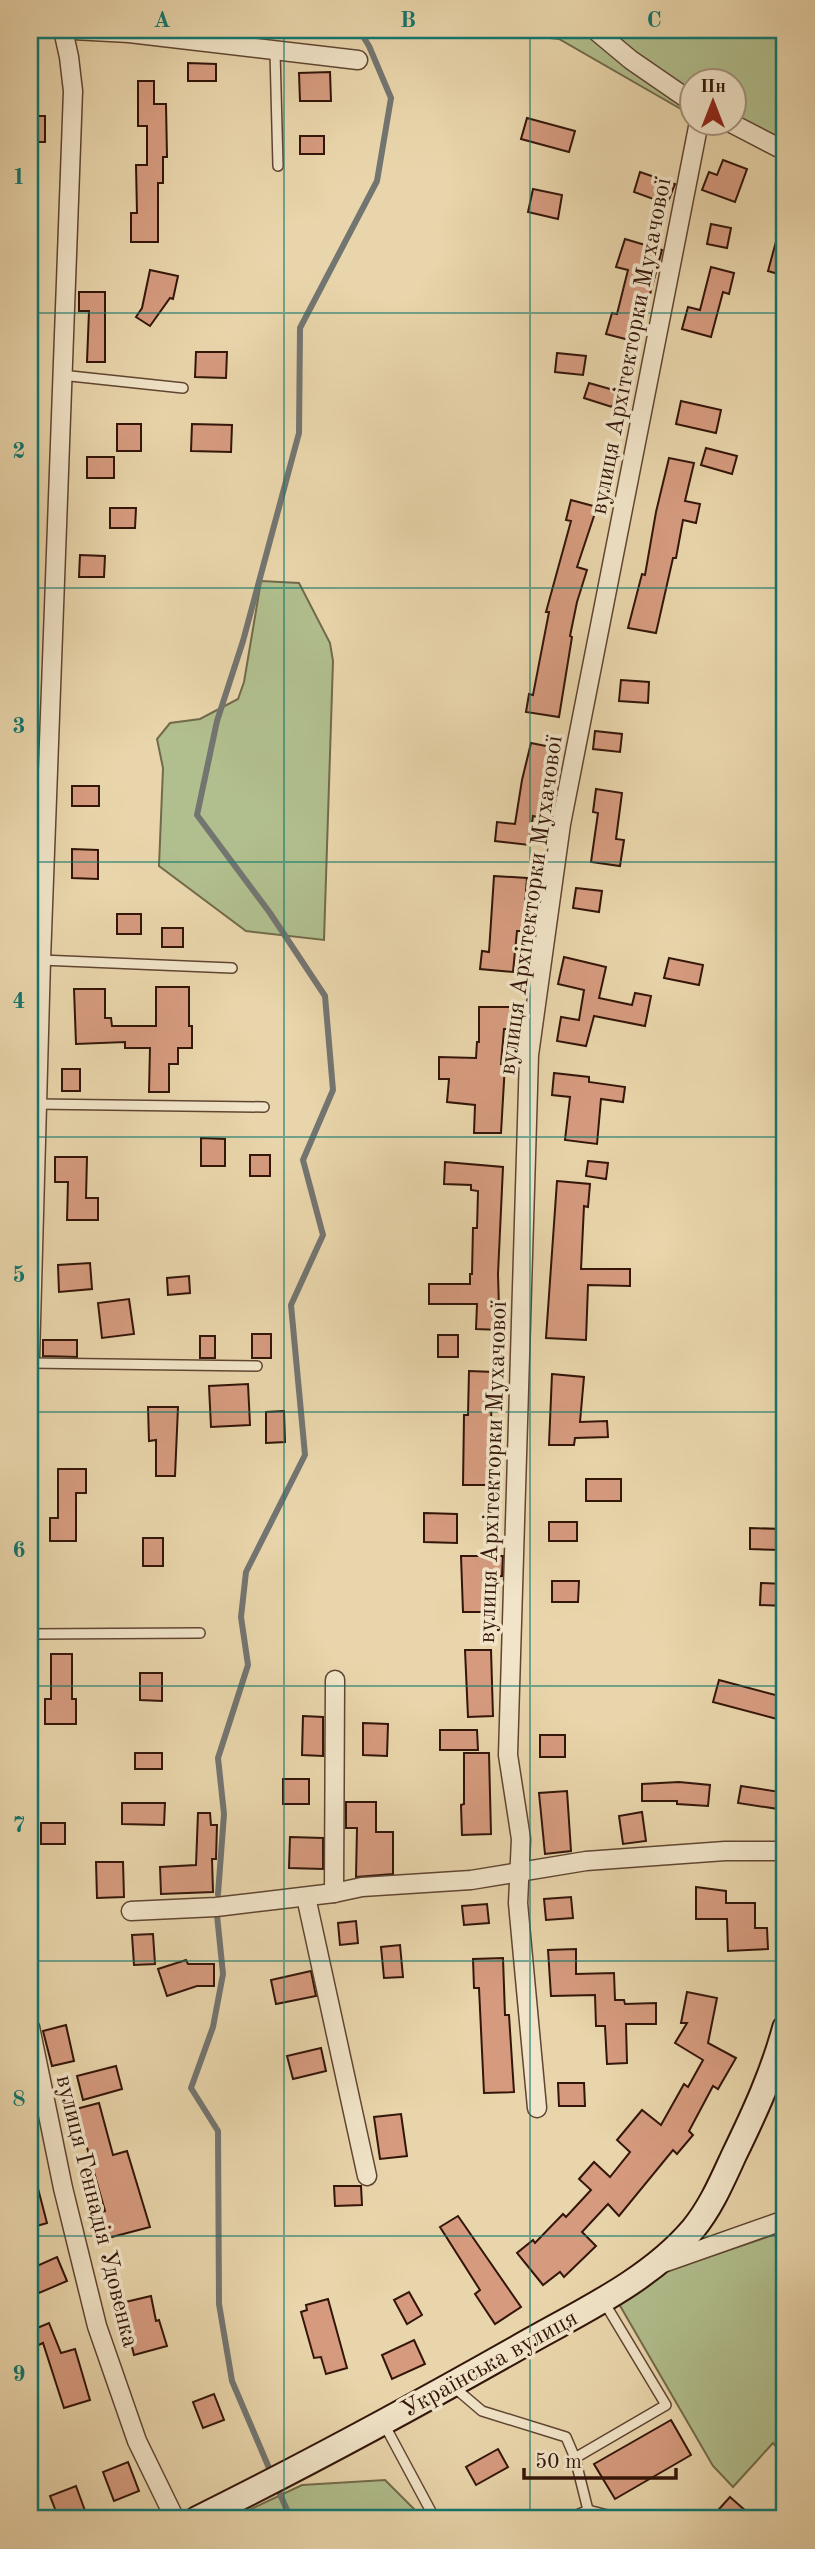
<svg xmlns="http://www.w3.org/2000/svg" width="815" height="2549" viewBox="0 0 815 2549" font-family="'Old Standard TT',serif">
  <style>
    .green { fill: #b1be8d; stroke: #726a4b; stroke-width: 2 }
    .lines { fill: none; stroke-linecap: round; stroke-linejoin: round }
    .stream { stroke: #737571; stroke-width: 6 }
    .building { fill: #d69b7f; stroke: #331509; stroke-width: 2 }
    .lane-casing { stroke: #604532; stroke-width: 12 }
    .street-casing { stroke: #604532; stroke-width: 21 }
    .secondary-casing { stroke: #331509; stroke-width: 28 }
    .lane { stroke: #f1e4c8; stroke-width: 9 }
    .street { stroke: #f1e4c8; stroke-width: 18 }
    .secondary { stroke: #f1e4c8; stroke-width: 24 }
    .grid { fill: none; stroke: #0f766e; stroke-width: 2; stroke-opacity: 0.55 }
    .labels { text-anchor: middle; stroke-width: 7; stroke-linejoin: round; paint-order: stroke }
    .street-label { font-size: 24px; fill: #331509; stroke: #f1e4c8 }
    .neatline { fill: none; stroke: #0f766e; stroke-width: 2.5 }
    .grid-label { font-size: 23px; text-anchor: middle; font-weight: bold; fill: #0f766e }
  </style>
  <rect width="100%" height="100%" fill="#e9d5ab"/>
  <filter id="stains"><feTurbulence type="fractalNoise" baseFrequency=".00286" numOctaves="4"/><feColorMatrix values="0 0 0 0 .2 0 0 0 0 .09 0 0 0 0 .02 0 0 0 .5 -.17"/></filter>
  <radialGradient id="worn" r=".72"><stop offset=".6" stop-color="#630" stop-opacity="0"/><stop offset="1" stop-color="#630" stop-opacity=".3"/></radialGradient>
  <g class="green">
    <path d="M474,30H785V141L735,115L734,80H692V102L686,112L559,39Z"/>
    <path d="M261,581L299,583L330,643L333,661L324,940L246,931L159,866L163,768L157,739L170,723L200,719L238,699L244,682Z"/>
    <path d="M785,2231V2458L773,2443L733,2487L713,2466L619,2304L661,2273Z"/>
    <path d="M385,2480L424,2519H230L302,2485Z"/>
  </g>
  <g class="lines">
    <g class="stream">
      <path d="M218,1894L224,1814L218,1758L248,1665L241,1617L246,1572L305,1455L291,1305L323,1235L303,1160L333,1090L325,996L270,913L197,815L217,721L243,641L299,433L300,328L377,181L391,98L369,46L359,30"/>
      <path d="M217,1915L223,1974L213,2027L191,2088L218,2131L219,2304L232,2381L272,2475"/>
      <path d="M276,2485L291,2519"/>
    </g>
  </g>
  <g class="building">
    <path d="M188,63L216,64V81H188Z"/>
    <path d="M330,72L331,101H300L299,73Z"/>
    <path d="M138,81H154V104H166L167,157H163V183H158V242H131V213H137L136,165H147V126H138Z"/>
    <rect x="30" y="116" width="15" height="26"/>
    <path d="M527,118L575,131L569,152L521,139Z"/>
    <rect x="300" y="136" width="24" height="18"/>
    <path d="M723,160L747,169L735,202L702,190L709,172L717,175Z"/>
    <path d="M640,172L675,184L667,204L634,192Z"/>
    <path d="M533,189L562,195L558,219L528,212Z"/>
    <path d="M711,224L731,228L727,248L707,244Z"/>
    <path d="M780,227L785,228V276L768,271Z"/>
    <path d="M625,239L662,250L637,342L606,334L612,313L617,314L628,270L616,267Z"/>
    <path d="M711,267L734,273L729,294L723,292L711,337L682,329L688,307L700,310Z"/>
    <path d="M150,270L178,276L173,299L170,298L150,326L136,317L142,308Z"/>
    <path d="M79,292H105V362H87L89,311H79Z"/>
    <path d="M196,352H227L226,378L195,377Z"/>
    <path d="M557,353L586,356L583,375L555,372Z"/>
    <path d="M589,383L617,391L612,407L584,398Z"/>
    <path d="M681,401L721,410L716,433L676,424Z"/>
    <rect x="117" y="424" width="24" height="27"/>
    <path d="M192,424L232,425L231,452L191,451Z"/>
    <path d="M706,448L737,456L732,474L701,465Z"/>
    <rect x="87" y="457" width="27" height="21"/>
    <path d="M669,458L694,463L685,501L700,504L696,523L683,520L676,558H673L656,633L628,628L642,574L645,575L656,512Z"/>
    <path d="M571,500L597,507L577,567L587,570L577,602L570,636L572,637L559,717L526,712L529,694L533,695L549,612H546L571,521L566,520Z"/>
    <path d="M110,508H136L135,528H110Z"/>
    <path d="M80,555L105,556L104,577H79Z"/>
    <path d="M621,680L649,682L648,703L619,701Z"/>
    <path d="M595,731L622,734L620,752L593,749Z"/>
    <path d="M531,743L551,747L543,784H547L542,818L533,816L529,845L495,841L497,822L515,824L522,780Z"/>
    <rect x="72" y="786" width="27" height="20"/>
    <path d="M596,789L622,793L616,839L624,840L620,866L591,862L598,813L593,812Z"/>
    <path d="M72,849L98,850V879L72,878Z"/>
    <path d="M494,876L527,878L523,931H517L513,972L480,969L482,951L489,952Z"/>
    <path d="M576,888L602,891L599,912L573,908Z"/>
    <rect x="117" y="914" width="24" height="20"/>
    <rect x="162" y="928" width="21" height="19"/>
    <path d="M564,957L606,967L599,998L632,1005L635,993L651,996L645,1026L594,1016L586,1046L557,1041L561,1017L579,1020L584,990L558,984Z"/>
    <path d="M669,958L703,965L699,985L664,978Z"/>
    <path d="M156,987H189V1026H192V1048H178V1064H169V1092H149L150,1048H125V1042L76,1044L74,989H105V1018H111L112,1026H156Z"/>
    <path d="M479,1007H510V1029H504L501,1064H505L501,1133H474L475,1105L447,1102L449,1079H439V1057L476,1058L477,1042H479Z"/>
    <rect x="62" y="1069" width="18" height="22"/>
    <path d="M554,1073L589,1077V1082L625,1087L623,1102L601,1099L597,1144L565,1140L570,1097L552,1095Z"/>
    <path d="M201,1138L225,1139V1166H201Z"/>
    <rect x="250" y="1155" width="20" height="21"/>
    <path d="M55,1157H87L86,1198H98V1220H67L68,1182H55Z"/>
    <path d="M588,1161L608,1163L606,1179L586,1176Z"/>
    <path d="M445,1162L503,1167L498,1274L499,1309H502L501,1330L476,1329L477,1304H429V1284H470V1274H472L473,1228H477L478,1191L471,1190V1185L444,1184Z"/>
    <path d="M557,1181L590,1184L588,1207L584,1206L581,1269H630V1286L588,1285L586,1340L546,1338Z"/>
    <path d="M90,1263L92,1289L59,1292L58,1265Z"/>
    <path d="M189,1276L190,1293L168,1295L167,1278Z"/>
    <path d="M129,1299L134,1334L102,1338L98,1303Z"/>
    <rect x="252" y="1334" width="19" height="24"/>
    <rect x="438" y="1335" width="20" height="22"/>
    <rect x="200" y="1336" width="15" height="22"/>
    <path d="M43,1340H77V1357L43,1356Z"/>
    <path d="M469,1371L494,1372L491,1393L492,1485H463L464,1415H468Z"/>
    <path d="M552,1374L584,1377L580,1422L607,1421L608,1437L575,1438L574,1445H549Z"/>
    <path d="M248,1384L250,1425L211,1427L209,1386Z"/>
    <path d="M148,1407H178L175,1476H156V1440L149,1441Z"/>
    <path d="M284,1411L285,1442L266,1443V1412Z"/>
    <path d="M58,1469H86V1493H76V1541H50V1518H58Z"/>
    <rect x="586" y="1479" width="35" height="22"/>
    <path d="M424,1513L457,1514V1543L424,1542Z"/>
    <rect x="549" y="1522" width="28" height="19"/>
    <path d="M750,1528L782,1529L781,1550L750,1549Z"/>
    <rect x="143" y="1538" width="20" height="28"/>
    <path d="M461,1556H503L502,1576L491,1577L492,1612H463Z"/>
    <path d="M552,1581H579L578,1602H552Z"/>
    <path d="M761,1583L785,1584V1606L760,1605Z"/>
    <path d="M465,1650H491L493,1716L468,1717Z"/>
    <path d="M51,1654H72V1699H76V1724H45V1699H51Z"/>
    <path d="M140,1673H162V1701L140,1700Z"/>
    <path d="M719,1680L783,1697L777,1719L713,1702Z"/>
    <path d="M303,1716L323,1717V1756L302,1755Z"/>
    <path d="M363,1723L388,1724L387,1756L363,1755Z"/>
    <path d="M440,1730H477L478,1750H440Z"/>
    <rect x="540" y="1735" width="25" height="22"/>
    <rect x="135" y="1753" width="27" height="16"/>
    <path d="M464,1753H489L491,1834L462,1835L461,1805L464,1804Z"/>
    <rect x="283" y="1779" width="26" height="25"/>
    <path d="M679,1782L710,1785L708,1806L677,1804V1801H642V1784Z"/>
    <path d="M741,1786L780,1792L778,1809L738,1803Z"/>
    <path d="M567,1791L571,1851L545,1854L539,1793Z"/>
    <path d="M346,1802H376V1832H393V1874L356,1877L357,1828H346Z"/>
    <path d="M122,1803H165L164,1825L122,1824Z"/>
    <path d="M642,1812L646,1841L623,1844L619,1816Z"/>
    <path d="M198,1813H210L211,1825H217L216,1859H212L213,1892L161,1894L160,1867L196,1865Z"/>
    <rect x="41" y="1823" width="24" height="21"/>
    <path d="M290,1837L323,1838V1869L289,1868Z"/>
    <path d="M96,1862H123L124,1897L97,1898Z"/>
    <path d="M696,1887L726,1891V1903H755V1928H767L768,1949L728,1951L727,1919H696Z"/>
    <path d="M571,1897L573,1918L546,1920L544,1899Z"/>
    <path d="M487,1904L489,1923L464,1925L462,1906Z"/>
    <path d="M356,1921L358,1943L340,1945L338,1923Z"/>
    <path d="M153,1934L155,1964L134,1965L132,1935Z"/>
    <path d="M400,1945L403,1977L384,1978L381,1947Z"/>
    <path d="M576,1949V1974L614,1973L615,2000H624L625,2004L656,2003V2024H626L627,2063L607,2064L605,2026H596L595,1995L551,1996L548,1950Z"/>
    <path d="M503,1958L505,2015H509L514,2092L484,2093L479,1988H474L473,1959Z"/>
    <path d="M186,1960L188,1964H214V1986H197L167,1996L158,1969Z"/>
    <path d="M311,1971L316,1996L276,2004L271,1980Z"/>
    <path d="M687,1992L717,1998L708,2043L736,2058L718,2089L713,2086L689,2131L693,2135L677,2154L673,2150L619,2216L608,2204L582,2232L596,2246L564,2277L560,2272L543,2285L517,2253L533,2240L535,2243L563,2214L566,2217L591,2190L579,2179L594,2162L610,2177L630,2152L617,2140L642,2110L661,2125L684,2084L688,2087L703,2060L675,2043L687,2023H681Z"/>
    <path d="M66,2025L74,2061L52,2066L43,2031Z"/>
    <path d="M321,2048L326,2071L293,2079L287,2056Z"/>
    <path d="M116,2066L122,2089L83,2100L77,2076Z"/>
    <path d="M558,2083H584L585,2106H559Z"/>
    <path d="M99,2103L113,2155L127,2151L150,2227L108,2238L101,2212L105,2211L76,2109Z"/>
    <path d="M401,2114L407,2156L380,2159L374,2117Z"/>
    <path d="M35,2177L47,2223L30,2228V2178Z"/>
    <path d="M334,2186H361L362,2205L335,2206Z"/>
    <path d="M458,2216L521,2307L495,2324L475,2294L480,2290L440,2227Z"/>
    <path d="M57,2257L67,2281L39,2293L30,2269Z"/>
    <path d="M409,2292L422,2315L407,2324L394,2300Z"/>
    <path d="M151,2296L156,2321L159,2320L167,2346L134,2355L121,2303Z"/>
    <path d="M328,2299L347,2368L326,2374L321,2357L314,2358L301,2312L307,2310L306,2305Z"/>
    <path d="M49,2323L61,2353L75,2349L90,2400L64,2408L43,2343L30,2349V2331Z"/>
    <path d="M414,2340L425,2364L392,2379L382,2355Z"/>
    <path d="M214,2394L224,2420L203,2428L193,2402Z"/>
    <path d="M671,2420L691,2455L615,2499L594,2464Z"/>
    <path d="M498,2449L508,2467L476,2485L466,2467Z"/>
    <path d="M128,2462L139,2491L114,2501L103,2472Z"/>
    <path d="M76,2486L88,2519H59L50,2496Z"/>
    <path d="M730,2497L755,2519H710Z"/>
  </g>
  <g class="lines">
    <defs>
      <g id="lane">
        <path d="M275,52L278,166"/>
        <path d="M61,375L183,388"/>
        <path d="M41,960L232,968"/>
        <path d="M37,1104L264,1107"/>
        <path d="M30,1363L257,1366"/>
        <path d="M30,1634L200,1633"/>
        <path d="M455,2388L482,2411L566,2437L575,2458L588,2510L568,2519"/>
        <path d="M384,2424L435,2519"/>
        <path d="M575,2458L666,2405L604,2302"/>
        <path d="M588,2510L623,2519"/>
      </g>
      <g id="street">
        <path d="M73,30L129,33L358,60"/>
        <path d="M595,30L631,60L692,102"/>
        <path d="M729,122L785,151"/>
        <path d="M30,1358L41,960L73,91L69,57L63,30"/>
        <path d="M334,1893L335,1680"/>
        <path d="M306,1897L367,2176"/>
        <path d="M131,1911L216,1907L334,1893L362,1887L471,1880L586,1861L725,1851H785"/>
        <path d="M30,2027L63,2188L97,2326L137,2441L175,2519"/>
        <path d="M537,2108L518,1903L521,1839L508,1755L529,1055L561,824L699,122"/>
        <path d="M663,2263L785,2220"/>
      </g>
      <path id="secondary" d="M197,2519C306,2465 413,2407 519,2347C578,2313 648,2282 693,2229C711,2207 722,2181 734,2155C754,2114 773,2073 785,2028"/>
    </defs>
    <use href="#lane" class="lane-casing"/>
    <use href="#street" class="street-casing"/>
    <use href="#secondary" class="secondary-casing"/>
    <use href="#lane" class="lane"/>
    <use href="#street" class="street"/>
    <use href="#secondary" class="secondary"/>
  </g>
  <path class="grid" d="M284,30V2519M530,30V2519M30,313H785M30,588H785M30,862H785M30,1137H785M30,1412H785M30,1686H785M30,1961H785M30,2236H785"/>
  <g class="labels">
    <g class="street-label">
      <text transform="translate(630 346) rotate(-79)" y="8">вулиця Архітекторки Мухачової</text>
      <text transform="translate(530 905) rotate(-82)" y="8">вулиця Архітекторки Мухачової</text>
      <text transform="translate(492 1472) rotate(-88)" y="8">вулиця Архітекторки Мухачової</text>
      <text transform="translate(98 2211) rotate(76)" y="8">вулиця Геннадія Удовенка</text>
      <text transform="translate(489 2363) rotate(-29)" y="8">Українська вулиця</text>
    </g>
  </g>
  <rect width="815" height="2549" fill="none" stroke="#e9d5ab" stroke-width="77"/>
  <g transform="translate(713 102)"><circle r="33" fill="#f1e4c8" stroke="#a5917c" stroke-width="2"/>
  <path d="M0-5L12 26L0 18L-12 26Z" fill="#8f2418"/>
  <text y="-10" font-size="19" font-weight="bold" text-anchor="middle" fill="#331509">Пн</text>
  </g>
  <path d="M524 2468v10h152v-10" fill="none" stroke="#331509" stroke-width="3.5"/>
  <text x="535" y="2468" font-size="21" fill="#331509" stroke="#f1e4c8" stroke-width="5" paint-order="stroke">50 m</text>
  <rect x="38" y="38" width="738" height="2472" class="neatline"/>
  <g class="grid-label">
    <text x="162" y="27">A</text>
    <text x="408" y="27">B</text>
    <text x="654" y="27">C</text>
    <text x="19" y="184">1</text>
    <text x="19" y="458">2</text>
    <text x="19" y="733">3</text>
    <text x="19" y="1008">4</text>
    <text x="19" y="1282">5</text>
    <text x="19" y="1557">6</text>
    <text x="19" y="1832">7</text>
    <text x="19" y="2106">8</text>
    <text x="19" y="2381">9</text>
  </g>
  <rect width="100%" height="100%" filter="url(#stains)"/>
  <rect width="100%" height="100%" fill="url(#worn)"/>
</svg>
